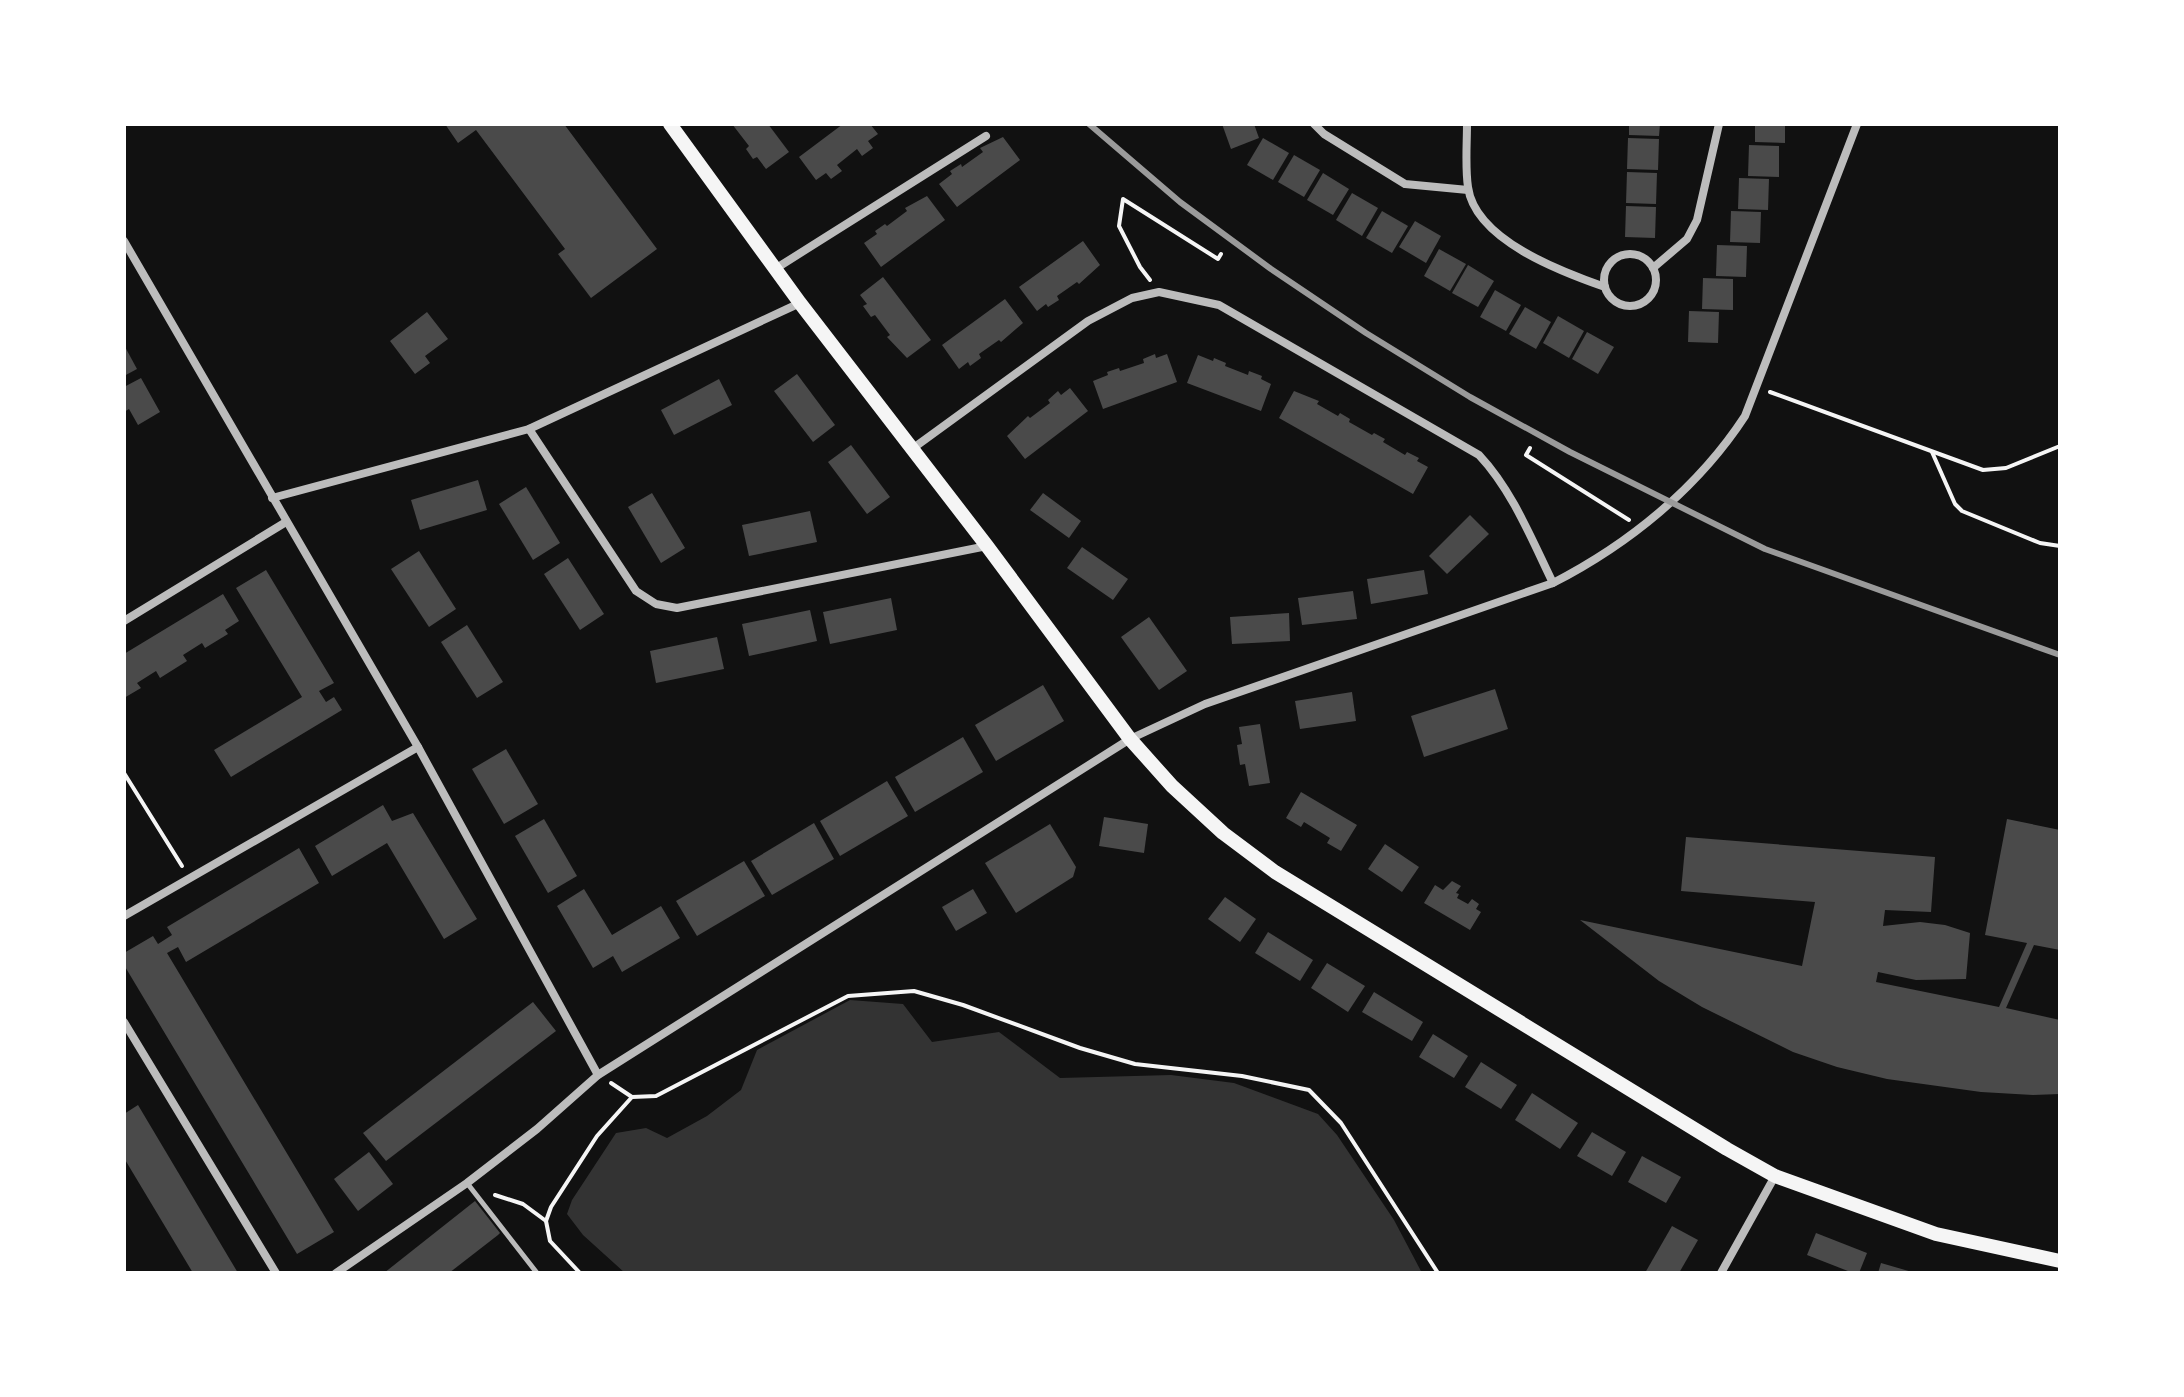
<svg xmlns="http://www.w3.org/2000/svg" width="2184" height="1397" viewBox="0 0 2184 1397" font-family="'Archivo Narrow',sans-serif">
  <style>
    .water { fill: #333 }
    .building { fill: #4a4a4a }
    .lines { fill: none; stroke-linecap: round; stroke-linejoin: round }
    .path { stroke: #f5f5f5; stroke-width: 4 }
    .service { stroke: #bcbcbc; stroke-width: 5 }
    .minor { stroke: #bcbcbc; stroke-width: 8 }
    .secondary { stroke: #f5f5f5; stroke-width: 14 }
    .rail { stroke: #9a9a9a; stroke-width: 6 }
  </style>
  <rect width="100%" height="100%" fill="#111"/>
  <path class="water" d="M850,1000L903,1004L932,1042L999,1032L1060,1078L1171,1075L1234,1083L1318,1114L1337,1135L1394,1220L1422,1273H625L583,1235L567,1214L572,1200L616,1133L646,1128L667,1138L707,1116L741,1090L757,1050Z"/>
  <g class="building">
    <path d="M445,124H564L657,249L591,298L558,254L565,249L476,130L458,143Z"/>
    <path d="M732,124H768L789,152L766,169L757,157L753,159L746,149L749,146Z"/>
    <path d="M843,124H870L878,134L868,141L873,148L862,156L857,149L837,165L842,171L831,179L826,173L816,180L799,157Z"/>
    <path d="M1222,124H1254L1259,138L1231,149Z"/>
    <path d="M1629,124H1660L1659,136L1629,135Z"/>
    <path d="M1755,124H1785V143L1755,142Z"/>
    <path d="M1003,137L1020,160L957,207L939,184L952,174L950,171L961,164L962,167L983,152L980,148Z"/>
    <path d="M1263,138L1289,153L1273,180L1247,165Z"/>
    <path d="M1628,138L1659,139L1658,170L1627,169Z"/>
    <path d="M1749,145L1779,146V177L1748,176Z"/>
    <path d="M1294,155L1320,170L1304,197L1278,182Z"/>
    <path d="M1627,172L1657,173L1656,204L1626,203Z"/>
    <path d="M1323,173L1349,189L1333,215L1307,200Z"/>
    <path d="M1739,178L1769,179L1768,210L1738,209Z"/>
    <path d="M1352,193L1378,208L1362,236L1336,220Z"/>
    <path d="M927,196L945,220L881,267L864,243L877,234L875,231L885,224L887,226L907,211L905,208Z"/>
    <path d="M1626,206L1656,207L1655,238L1625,237Z"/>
    <path d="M1382,211L1408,226L1392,253L1366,238Z"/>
    <path d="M1731,211L1761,212L1760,243L1730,242Z"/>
    <path d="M1415,221L1441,236L1426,263L1399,247Z"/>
    <path d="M1083,241L1100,265L1079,284L1077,282L1057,296L1059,300L1048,307L1046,304L1037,311L1019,287Z"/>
    <path d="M1717,245L1747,246L1746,277L1716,276Z"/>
    <path d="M1439,249L1466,264L1450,291L1424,276Z"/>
    <path d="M1468,265L1494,281L1478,307L1452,293Z"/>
    <path d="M883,277L931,340L907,358L887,337L890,335L875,315L871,317L863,306L867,304L860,295Z"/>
    <path d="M1703,278L1733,279V310L1702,309Z"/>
    <path d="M1495,290L1521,305L1506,331L1480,317Z"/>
    <path d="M1005,299L1023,323L1001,342L999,340L979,354L981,358L970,366L968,362L959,369L942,345Z"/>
    <path d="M1525,307L1551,322L1536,349L1509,334Z"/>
    <path d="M1689,311L1719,312L1718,343L1688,342Z"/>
    <path d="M427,312L448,339L425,356L430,363L415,374L390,341Z"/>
    <path d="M1558,316L1584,331L1569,358L1543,343Z"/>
    <path d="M1587,332L1614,347L1598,374L1572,359Z"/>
    <path d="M124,345L137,369L124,376Z"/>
    <path d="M1155,354L1156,358L1167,354L1177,382L1103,409L1093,381L1108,375L1107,372L1119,368L1120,371L1144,363L1143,359Z"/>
    <path d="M1198,355L1213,361L1214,358L1226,363L1225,366L1248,375L1249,371L1262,376L1261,379L1271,384L1261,411L1187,383Z"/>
    <path d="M797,374L835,425L813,442L774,391Z"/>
    <path d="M141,378L160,412L138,425L129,409L124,412V387Z"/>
    <path d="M719,379L732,405L674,435L661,410Z"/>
    <path d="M1070,388L1088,411L1025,459L1007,436L1028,416L1030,418L1050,403L1048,400L1058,391L1061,395Z"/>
    <path d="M1294,391L1319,401L1317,404L1338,416L1340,413L1350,419L1349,422L1372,435L1374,433L1385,439L1383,442L1405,455L1407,452L1419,458L1417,461L1428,467L1413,494L1279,418Z"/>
    <path d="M851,445L890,497L867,514L828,462Z"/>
    <path d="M478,480L487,510L420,530L411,500Z"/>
    <path d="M526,487L560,543L533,560L499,504Z"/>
    <path d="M652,493L685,548L661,563L628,507Z"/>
    <path d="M1043,493L1081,521L1069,538L1030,510Z"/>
    <path d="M810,511L817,542L749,556L742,525Z"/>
    <path d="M1470,515L1489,534L1447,574L1429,556Z"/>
    <path d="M1082,547L1128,579L1113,600L1067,568Z"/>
    <path d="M419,551L456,609L429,627L391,569Z"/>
    <path d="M568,558L604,614L580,630L544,574Z"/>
    <path d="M266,570L334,683L319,691L326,702L334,697L342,710L231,777L214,750L302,697L236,588Z"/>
    <path d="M1424,570L1428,594L1371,604L1367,579Z"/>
    <path d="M1353,591L1357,619L1302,625L1298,598Z"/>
    <path d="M223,594L239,621L225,630L228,634L205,648L202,643L183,655L187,661L160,678L156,671L137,683L141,688L124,698V654Z"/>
    <path d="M891,598L897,630L830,644L823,612Z"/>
    <path d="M810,610L817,641L749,656L742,624Z"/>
    <path d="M1289,613L1290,641L1232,644L1230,617Z"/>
    <path d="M1149,617L1187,671L1159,690L1121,637Z"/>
    <path d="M467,625L503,682L477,698L441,642Z"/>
    <path d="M717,637L724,669L656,683L650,651Z"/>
    <path d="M1043,685L1064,721L996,761L975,725Z"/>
    <path d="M1495,689L1508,729L1424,757L1411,716Z"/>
    <path d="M1352,692L1356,721L1300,729L1295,701Z"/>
    <path d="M1260,724L1270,783L1249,786L1245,764L1240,765L1237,745L1242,744L1239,727Z"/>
    <path d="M963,737L983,772L915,812L895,777Z"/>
    <path d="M506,749L538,804L504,824L472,769Z"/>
    <path d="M887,781L908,816L840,856L820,821Z"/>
    <path d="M1301,792L1357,825L1341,851L1327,843L1330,838L1304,822L1301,827L1286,818Z"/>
    <path d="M383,805L392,821L413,813L477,919L444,939L387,843L332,876L315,846Z"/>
    <path d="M1104,817L1148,824L1144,853L1099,846Z"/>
    <path d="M544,819L577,876L548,893L515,836Z"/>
    <path d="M2007,819L2060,830V950L2034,945L2006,1008L2060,1020V1094L2033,1095L1981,1092L1887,1079L1837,1067L1793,1052L1702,1007L1659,981L1580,920L1802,966L1815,902L1681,891L1686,837L1935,857L1931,912L1885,910L1883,926L1920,922L1945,925L1970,933L1966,979L1916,980L1878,972L1876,982L1999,1007L2027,943L1985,935Z"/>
    <path d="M814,823L834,859L772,895L751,861Z"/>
    <path d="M1050,824L1076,867L1073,877L1016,913L985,863Z"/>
    <path d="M1385,844L1419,867L1402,892L1368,869Z"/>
    <path d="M299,848L319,883L186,962L178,947L167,953L334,1232L297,1254L124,965V953L153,936L158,944L172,935L167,927Z"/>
    <path d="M744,861L765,896L697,936L676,901Z"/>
    <path d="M1452,881L1461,886L1456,893L1459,894L1457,898L1468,904L1472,899L1479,904L1476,909L1481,912L1470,930L1424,903L1435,885L1443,890Z"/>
    <path d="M584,889L612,935L661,906L680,938L622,972L613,956L593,968L557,906Z"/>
    <path d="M973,889L987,913L956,931L942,907Z"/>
    <path d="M1225,897L1256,919L1240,942L1208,919Z"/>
    <path d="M1268,932L1313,960L1300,981L1255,953Z"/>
    <path d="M1327,963L1365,986L1348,1012L1311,988Z"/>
    <path d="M1374,992L1423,1022L1412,1041L1362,1012Z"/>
    <path d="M533,1002L556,1031L386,1161L363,1133Z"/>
    <path d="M1433,1034L1468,1056L1454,1078L1419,1057Z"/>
    <path d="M1481,1062L1517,1085L1501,1109L1465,1087Z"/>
    <path d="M1532,1093L1578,1123L1560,1149L1515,1120Z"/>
    <path d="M138,1105L238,1273H193L124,1158V1114Z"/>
    <path d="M1592,1132L1626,1152L1612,1176L1577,1156Z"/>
    <path d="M369,1152L393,1184L358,1211L334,1179Z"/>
    <path d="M1642,1156L1681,1177L1666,1203L1628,1182Z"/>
    <path d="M475,1201L500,1233L498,1235L449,1273H384Z"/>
    <path d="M1672,1226L1698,1240L1679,1273H1645Z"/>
    <path d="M1816,1233L1867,1253L1859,1273H1853L1807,1255Z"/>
    <path d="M1881,1263L1912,1272V1273H1878Z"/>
  </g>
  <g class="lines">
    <g class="path">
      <path d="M1150,280L1140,267L1119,226L1123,199L1218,259L1221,254"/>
      <path d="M1770,392L1983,470L2006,468L2060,446"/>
      <path d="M1530,448L1526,455L1629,520"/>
      <path d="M1932,452L1955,504L1962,511L2040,543L2060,546"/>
      <path d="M124,773L182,866"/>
      <path d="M611,1083L632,1097"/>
      <path d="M495,1195L523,1204L546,1221"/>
      <path d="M580,1273L550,1241L546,1221L551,1207L597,1136L632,1097L656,1096L848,996L914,991L963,1005L1080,1048L1135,1064L1242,1076L1309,1090L1341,1123L1438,1273"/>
    </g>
    <path class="service" d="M467,1183L537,1273"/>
    <g class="minor">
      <path d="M1314,124L1324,134L1405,184L1468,190"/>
      <path d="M1467,124C1467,144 1465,167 1468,187C1475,240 1562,272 1605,287"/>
      <path d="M124,241L418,747L598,1075"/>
      <circle cx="1630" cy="280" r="26"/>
      <path d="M1653,268L1687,239L1697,220L1719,124"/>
      <path d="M775,269L986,136"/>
      <path d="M529,429L636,591L656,604L677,608L987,546"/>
      <path d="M912,449L1088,321L1132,298L1159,292L1219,305L1479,455C1512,490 1532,540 1553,583"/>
      <path d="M272,498L529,429L800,303"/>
      <path d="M124,621L286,522"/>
      <path d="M124,916L418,747"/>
      <path d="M124,1022L276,1273"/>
      <path d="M336,1273L467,1183L537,1129L598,1075L1130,739L1205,704L1553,583C1629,544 1698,488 1745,416L1857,124"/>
      <path d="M1721,1273L1775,1176"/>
    </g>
    <path class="secondary" d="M670,124L800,303L987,546L1130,739L1172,786L1223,833L1275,872L1727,1149L1775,1176L1936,1234L2060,1261"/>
    <path class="rail" d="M1089,124L1180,202L1271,269L1366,333L1470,397L1570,452L1765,549L2060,655"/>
  </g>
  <rect width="2184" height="1397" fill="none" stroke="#ffffff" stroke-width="252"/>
</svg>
